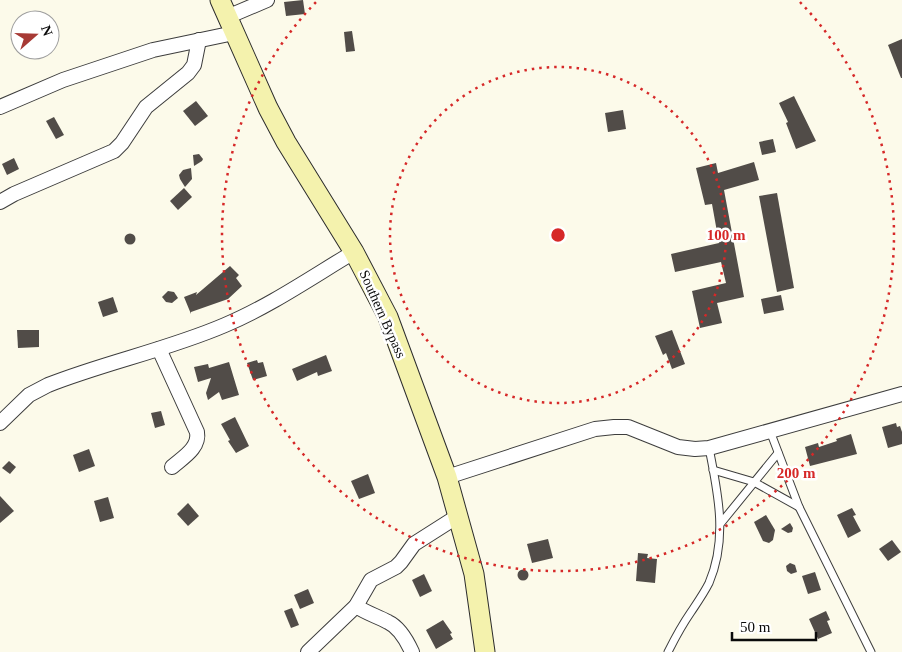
<svg xmlns="http://www.w3.org/2000/svg" width="902" height="652" viewBox="0 0 902 652" font-family="'Times New Roman',serif">
  <style>
    .building { fill: #514c48 }
    .lines { fill: none; stroke-linecap: round; stroke-linejoin: round }
    .lane-casing { stroke: #3d3d3d; stroke-width: 9 }
    .street-casing { stroke: #3d3d3d; stroke-width: 16 }
    .secondary-casing { stroke: #2c2c2c; stroke-width: 21 }
    .lane { stroke: #fff; stroke-width: 7 }
    .street { stroke: #fff; stroke-width: 14 }
    .secondary { stroke: #f4f2ad; stroke-width: 19 }
    .ring { fill: none; stroke: #d62828; stroke-width: 2.5; stroke-dasharray: 2.5 5 }
    .labels { text-anchor: middle; stroke-width: 5; stroke-linejoin: round; paint-order: stroke }
    .street-label { font-size: 14px; fill: #0a0a0a; stroke: #fff }
    .centre { fill: #d62828; stroke: #fff; stroke-width: 2.5 }
    .ring-label { font-size: 15px; text-anchor: middle; font-weight: bold; fill: #d62828; stroke: #fff; stroke-width: 5; stroke-linejoin: round; paint-order: stroke }
  </style>
  <rect width="100%" height="100%" fill="#fcfaea"/>
  <g class="building">
    <path d="M303,0L305,14L286,16L284,2Z"/>
    <path d="M352,31L355,51L346,52L344,32Z"/>
    <path d="M902,39V78H901L888,45Z"/>
    <path d="M794,96L816,141L796,149L786,123L788,122L779,103Z"/>
    <path d="M196,101L208,116L195,126L183,111Z"/>
    <path d="M623,110L626,129L608,132L605,113Z"/>
    <path d="M54,117L64,135L56,139L46,121Z"/>
    <path d="M773,139L776,152L762,155L759,142Z"/>
    <path d="M199,154L203,159L202,161L194,166L193,155Z"/>
    <path d="M14,158L19,169L7,175L2,164Z"/>
    <path d="M754,162L759,180L724,190L744,297L717,303L722,323L700,328L692,291L726,283L721,262L675,272L671,254L719,243L712,204L705,205L696,168L716,163L718,173Z"/>
    <path d="M191,168L192,179L185,187L180,179L179,175L183,170Z"/>
    <path d="M184,188L192,197L178,210L170,201Z"/>
    <path d="M777,193L794,288L777,292L759,196Z"/>
    <circle cx="130" cy="239" r="5.5"/>
    <path d="M230,266L239,275L236,278L242,286L228,299L191,312V314L184,297L197,292L196,295Z"/>
    <path d="M168,291L174,292L178,298L172,303L166,302L162,297Z"/>
    <path d="M781,295L784,310L764,314L761,299Z"/>
    <path d="M113,297L118,312L103,317L98,302Z"/>
    <path d="M17,330H39V347L18,348Z"/>
    <path d="M672,330L685,364L672,369L666,353L663,355L655,336Z"/>
    <path d="M326,355L332,371L318,376L317,372L297,381L292,369Z"/>
    <path d="M257,360L258,363L263,362L267,376L253,380L247,363Z"/>
    <path d="M229,362L239,395L222,400L219,392L208,400L206,393L211,378L198,382L194,367L208,364L209,368Z"/>
    <path d="M161,411L165,425L155,428L151,413Z"/>
    <path d="M235,417L249,446L236,453L228,441L230,440L221,424Z"/>
    <path d="M896,423L897,427L900,426L902,432V444L888,448L882,427Z"/>
    <path d="M851,434L857,454L810,466L805,447L818,443L819,447L837,441L836,439Z"/>
    <path d="M89,449L95,466L79,472L73,455Z"/>
    <path d="M9,461L16,467L10,474L2,468Z"/>
    <path d="M368,474L375,493L359,499L351,481Z"/>
    <path d="M0,496L14,511L0,523Z"/>
    <path d="M108,497L114,518L100,522L94,501Z"/>
    <path d="M188,503L199,516L188,526L177,514Z"/>
    <path d="M852,508L856,515L853,516L861,531L848,538L837,515Z"/>
    <path d="M766,515L775,530L773,540L769,543L763,541L754,522Z"/>
    <path d="M790,523L793,528L792,532L788,533L781,529Z"/>
    <path d="M548,539L553,558L532,563L527,544Z"/>
    <path d="M892,540L901,552L888,561L879,549Z"/>
    <path d="M638,553L648,554L647,558L657,559L655,583L636,581Z"/>
    <path d="M790,563L795,565L797,572L791,574L787,571L786,566Z"/>
    <circle cx="523" cy="575" r="5.5"/>
    <path d="M815,572L821,590L808,594L802,576Z"/>
    <path d="M424,574L432,591L420,597L412,580Z"/>
    <path d="M308,589L314,603L300,609L294,595Z"/>
    <path d="M292,608L299,625L291,628L284,611Z"/>
    <path d="M826,611L830,620L827,621L832,633L818,639L809,619Z"/>
    <path d="M443,620L452,633L450,634L453,639L436,649L426,630Z"/>
  </g>
  <g class="lines">
    <defs>
      <g id="lane">
        <path d="M770,431L799,507L871,652"/>
        <path d="M713,470L754,482L799,507"/>
        <path d="M721,523L778,453"/>
        <path d="M668,652C675,638 682,625 691,612C697,603 704,593 709,583C728,539 718,493 709,448"/>
      </g>
      <g id="street">
        <path d="M227,17L267,0"/>
        <path d="M0,107L63,80L153,50L234,33"/>
        <path d="M0,202L14,194L114,151L122,143L146,107L188,73L194,65L199,40"/>
        <path d="M159,349L197,432C200,448 182,458 172,467"/>
        <path d="M0,423L29,395L48,385C106,362 167,350 225,325C270,306 312,277 354,252"/>
        <path d="M447,477L595,429L614,427H628L678,447L695,449L709,448L902,394"/>
        <path d="M356,606C366,613 377,616 388,622C399,627 407,641 412,652"/>
        <path d="M308,652L356,606L371,580L396,567L401,562L414,544L458,516"/>
      </g>
      <path id="secondary" d="M220,0L268,108L286,142L354,252L388,317L447,477L474,574L485,652"/>
    </defs>
    <use href="#lane" class="lane-casing"/>
    <use href="#street" class="street-casing"/>
    <use href="#secondary" class="secondary-casing"/>
    <use href="#lane" class="lane"/>
    <use href="#street" class="street"/>
    <use href="#secondary" class="secondary"/>
  </g>
  <g class="ring">
    <circle cx="558" cy="235" r="168"/>
    <path d="M800 2A336 336 0 1 1 316 2"/>
  </g>
  <g class="labels">
    <g class="street-label">
      <text transform="translate(383 314) rotate(66)" y="5">Southern Bypass</text>
    </g>
  </g>
  <circle cx="558" cy="235" r="8" class="centre"/>
  <g class="ring-label">
    <text x="726" y="240">100 m</text>
    <text x="796" y="478">200 m</text>
  </g>
  <g transform="translate(35 35) rotate(70)"><circle r="24" fill="#ffffff" stroke="#9d9d9d"/>
  <path d="M0-4L9 19L0 12L-9 19Z" fill="#a73a35"/>
  <text y="-8" font-size="14" font-weight="bold" text-anchor="middle" fill="#0a0a0a">N</text>
  </g>
  <path d="M732 632v8h84v-8" fill="none" stroke="#0a0a0a" stroke-width="2.5"/>
  <text x="740" y="632" font-size="15" fill="#0a0a0a" stroke="#ffffff" stroke-width="4" paint-order="stroke">50 m</text>
</svg>
